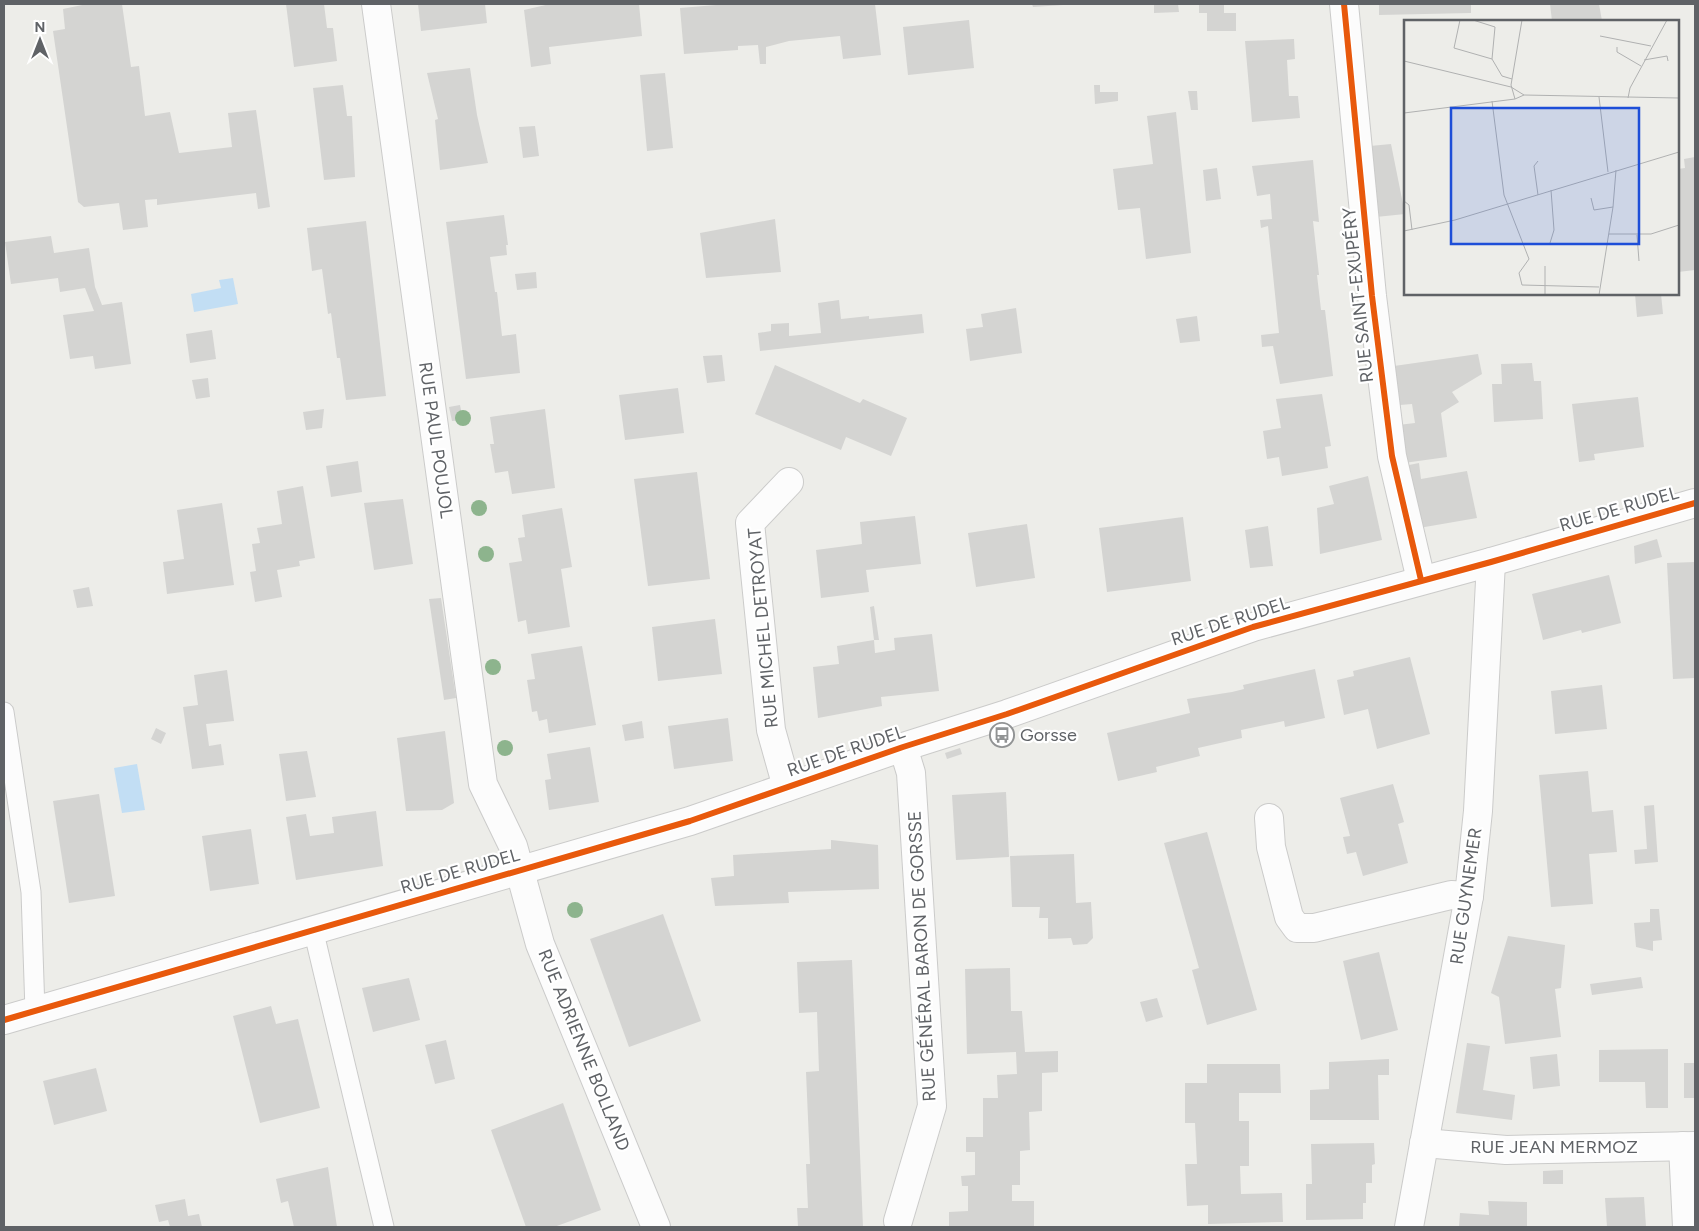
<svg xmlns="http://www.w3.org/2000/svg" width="1699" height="1231" viewBox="0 0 1699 1231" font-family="Figtree,sans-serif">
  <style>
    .water { fill: #c2def4 }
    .building { fill: #d4d4d2 }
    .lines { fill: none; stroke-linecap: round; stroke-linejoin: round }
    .service-casing { stroke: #cbcbca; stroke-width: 21 }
    .minor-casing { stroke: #cbcbca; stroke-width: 30 }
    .service { stroke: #fcfcfc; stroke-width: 19 }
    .minor { stroke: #fcfcfc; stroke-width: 28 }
    .cycleway-casing { stroke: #fff; stroke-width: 9 }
    .cycleway { stroke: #e8590c; stroke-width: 6 }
    .tree { fill: #8db48d }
    .labels { text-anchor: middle; stroke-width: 4.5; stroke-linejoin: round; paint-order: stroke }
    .street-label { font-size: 18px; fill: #5f6266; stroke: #fff }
    .poi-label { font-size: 18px; fill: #5f6266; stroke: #fff; text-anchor: start }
    .inset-road { fill: none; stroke: #b0b1b1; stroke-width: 1 }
    .view { fill: #1d4ed8; fill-opacity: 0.15; stroke: #1d4ed8; stroke-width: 2.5 }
    .inset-edge { fill: none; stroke: #5f6266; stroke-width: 2.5 }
  </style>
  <rect width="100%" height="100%" fill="#edede9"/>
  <g class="water">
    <path d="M233,278L238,304L194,312L191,294L221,288L219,280Z"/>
    <path d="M137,764L145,810L122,813L114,768Z"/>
  </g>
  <g class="building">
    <path d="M87,4H122L131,67L139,66L145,116L170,112L179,153L232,147L228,113L256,110L270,207L258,209L256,193L157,205V199L145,200L148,227L123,230L119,203L84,207L78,202L53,31L65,29L63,9Z"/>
    <path d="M286,4H324L327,28H333L337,61L294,67Z"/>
    <path d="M418,4H485L487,23L421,31Z"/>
    <path d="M550,4H639L642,36L549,47L551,64L531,67L524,10Z"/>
    <path d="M728,4H875L881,55L843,59L840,36L789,41L766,47V64H760L758,45L738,46V50L684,54L680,8Z"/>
    <path d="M1032,4H1063V5L1033,7Z"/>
    <path d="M1154,4H1178L1179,12L1154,13Z"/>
    <path d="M1199,4H1224V13H1236V31H1207V13H1199Z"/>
    <path d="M1379,4H1471V13L1379,15Z"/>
    <path d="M1550,4H1599L1602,21H1552Z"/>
    <path d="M969,20L974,68L908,75L903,27Z"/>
    <path d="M1294,39L1295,59L1287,60L1289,96H1298L1300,118L1252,122L1245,41Z"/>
    <path d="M470,68L477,115L488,163L440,170L435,120L438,119L427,73Z"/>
    <path d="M665,73L673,148L647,151L640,75Z"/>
    <path d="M343,85L347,116H352L355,177L324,180L313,88Z"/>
    <path d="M1094,85H1100V92H1118V101L1095,104Z"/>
    <path d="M1188,91H1197L1198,110H1191Z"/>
    <path d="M1176,112L1191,253L1146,259L1140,208L1118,210L1113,169L1153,164L1147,116Z"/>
    <path d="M535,126L539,156L523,158L519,127Z"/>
    <path d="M1391,144L1405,214L1376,217L1370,146Z"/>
    <path d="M1695,157V270L1678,272V169L1685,168L1684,159Z"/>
    <path d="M1313,160L1319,222L1313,221L1319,275H1317L1321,310H1325L1333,376L1280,384L1273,346L1262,347L1261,335L1279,333L1268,226L1261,228L1260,220L1272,219L1270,194L1257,196L1252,166Z"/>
    <path d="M1217,168L1221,199L1206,201L1203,170Z"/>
    <path d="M504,215L508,245H506L507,255L490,257L495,292H497L502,336L516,334L520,373L466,379L446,222Z"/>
    <path d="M775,219L781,272L706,278L700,233Z"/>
    <path d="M366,221L386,396L346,400L340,358H337L331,313L328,314L322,269L312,271L307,228Z"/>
    <path d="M51,236L54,253L89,248L95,287L102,305L122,302L131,364L95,369L93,356L70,359L63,315L94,311L85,288L60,292L58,278L11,284L5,242Z"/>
    <path d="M536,272L537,288L517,290L515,274Z"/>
    <path d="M1635,294H1661L1663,314L1637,317Z"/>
    <path d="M839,300L841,319L869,316V319L922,314L924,333L760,351L758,333L771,331V324L789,323V336L821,333L818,303Z"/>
    <path d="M1016,308L1022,353L970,361L966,329L983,327L981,314Z"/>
    <path d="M1197,316L1200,341L1180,343L1176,319Z"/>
    <path d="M212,330L216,359L190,363L186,334Z"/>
    <path d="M1478,354L1482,374L1452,392L1459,402L1441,413L1447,457L1404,463L1398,425L1415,423L1412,404L1400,405L1394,366Z"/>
    <path d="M722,355L725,381L707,383L703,356Z"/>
    <path d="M1532,363L1534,381H1541L1543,419L1494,422L1492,384H1502L1501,364Z"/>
    <path d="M775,365L860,403L863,399L907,418L891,456L846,437L841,450L755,414Z"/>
    <path d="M208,378L210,397L196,399L192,380Z"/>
    <path d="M678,388L684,433L625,440L619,395Z"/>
    <path d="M1322,394L1331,446L1325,447L1328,468L1282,476L1279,457L1267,459L1263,431L1281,428L1276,399Z"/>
    <path d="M1638,397L1644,447L1594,454L1595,460L1579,462L1572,404Z"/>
    <path d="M460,405L463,420L452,421L449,407Z"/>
    <path d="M324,409L322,428L306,430L303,412Z"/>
    <path d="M545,409L555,488L512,494L508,471L495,473L490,444H494L490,417Z"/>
    <path d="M358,461L362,492L331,497L326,466Z"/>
    <path d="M1419,463L1421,479L1467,471L1477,518L1419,528L1404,466Z"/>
    <path d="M697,472L710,579L648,586L634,479Z"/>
    <path d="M1368,476L1382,540L1320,554L1317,508L1334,504L1329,486Z"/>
    <path d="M303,486L315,558L299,561L300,566L277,570L282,597L255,602L250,572L256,571L252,544L260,543L257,528L282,524L277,491Z"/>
    <path d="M403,499L413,564L374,570L364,503Z"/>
    <path d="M222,503L234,585L167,594L163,562L184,559L177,510Z"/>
    <path d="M562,508L572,567L561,569L570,627L528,634L526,620L518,622L509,563L522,561L518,538L525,537L522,515Z"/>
    <path d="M915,516L921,564L866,570L869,592L821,598L816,550L862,544L860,522Z"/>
    <path d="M1183,517L1191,581L1107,592L1099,528Z"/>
    <path d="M1027,524L1035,578L976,587L968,533Z"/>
    <path d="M1268,526L1273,566L1250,568L1245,530Z"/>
    <path d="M1657,539L1662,557L1635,564L1634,546Z"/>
    <path d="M1695,562V678L1673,679L1667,563Z"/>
    <path d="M1609,575L1621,623L1582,633L1581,630L1543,640L1532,594Z"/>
    <path d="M89,587L93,606L77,608L73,590Z"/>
    <path d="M441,598L456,698L444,700L429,599Z"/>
    <path d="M874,606L879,640H874L870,607Z"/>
    <path d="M715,619L722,674L658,681L652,627Z"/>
    <path d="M932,634L939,691L881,697L882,706L818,718L813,667L839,664L837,646L874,640L875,653L895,650L894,638Z"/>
    <path d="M582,646L596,725L549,733L547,719L539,721L537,711L532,712L527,680L535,679L531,654Z"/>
    <path d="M1410,657L1430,734L1377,749L1368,709L1344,715L1337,680L1354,676L1353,671Z"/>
    <path d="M1315,669L1325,718L1285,727L1284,721L1241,730L1242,738L1198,748L1200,756L1156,767L1157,772L1118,781L1107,733L1190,713L1187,699L1232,692L1244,689L1243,685Z"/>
    <path d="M227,670L234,721L206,724L209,746L221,744L224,765L192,769L183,707L198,705L194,675Z"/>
    <path d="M1602,685L1607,729L1555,734L1551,691Z"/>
    <path d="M728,718L733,761L674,769L668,726Z"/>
    <path d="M642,721L644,738L625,741L622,725Z"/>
    <path d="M156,728L166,733L161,744L151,739Z"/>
    <path d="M445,731L454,803L442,810L406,811L397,738Z"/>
    <path d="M590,747L599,802L549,810L545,780L551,779L547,754Z"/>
    <path d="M960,748L962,754L947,759L945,753Z"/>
    <path d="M307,751L316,797L286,801L279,754Z"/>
    <path d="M1588,771L1592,812L1613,810L1617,852L1589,854L1593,904L1551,907L1539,775Z"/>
    <path d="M1393,784L1404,822L1398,824L1408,863L1363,876L1356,852L1347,854L1343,837L1350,836L1340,798Z"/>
    <path d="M1006,792L1009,857L956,860L952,795Z"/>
    <path d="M99,794L115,896L69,903L53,801Z"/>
    <path d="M1654,805L1658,862L1635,864L1634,850L1647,849L1644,806Z"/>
    <path d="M376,811L383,866L296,880L286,817L306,814L310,836L334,833L332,817Z"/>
    <path d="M251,829L259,884L210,891L202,836Z"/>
    <path d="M1207,832L1257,1010L1207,1025L1192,970L1199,968L1164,843Z"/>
    <path d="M831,840L878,845L879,889L788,892L789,903L715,906L711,878L734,876L733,855L831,849Z"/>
    <path d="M1074,854L1076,903L1091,902L1093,938L1087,944L1073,945L1071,938L1048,939V918H1039L1040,907H1012L1010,856Z"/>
    <path d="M1650,909H1659L1662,940L1653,941V951L1636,947L1634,923L1650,922Z"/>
    <path d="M663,914L701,1021L629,1047L590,939Z"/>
    <path d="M1508,936L1565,945L1561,988L1555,989L1561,1037L1505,1044L1499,997L1491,993Z"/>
    <path d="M1379,952L1398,1030L1361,1040L1343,961Z"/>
    <path d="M852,960L863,1227H798L797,1208H808L806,1164H810L806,1072L819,1071L817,1012L799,1013L797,962Z"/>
    <path d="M1010,968L1011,1011H1022L1025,1052L1058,1051V1072L1042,1073V1111L1029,1112L1030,1150L1020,1151V1185H1012V1201H1034V1226L949,1227V1212L968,1211V1186H962L961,1176L975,1175V1152H966V1137H983V1098H998L997,1075L1017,1074L1016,1052L967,1054L965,969Z"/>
    <path d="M1641,977L1643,988L1592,995L1590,984Z"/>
    <path d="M409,978L420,1020L373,1032L362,988Z"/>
    <path d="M1157,998L1163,1017L1146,1022L1140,1002Z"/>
    <path d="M271,1006L276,1024L298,1019L320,1108L260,1123L233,1016Z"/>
    <path d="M446,1040L455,1079L435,1084L425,1045Z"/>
    <path d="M1467,1043L1490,1046L1483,1090L1515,1095L1512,1120L1456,1113Z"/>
    <path d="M1668,1049V1108H1646L1645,1082H1599V1050Z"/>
    <path d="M1557,1054L1560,1086L1533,1089L1530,1057Z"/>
    <path d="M1389,1059V1075H1378L1379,1120H1310V1090L1329,1089V1062Z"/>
    <rect x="1684" y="1063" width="11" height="35"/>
    <path d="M1207,1064H1280L1281,1093H1239V1121H1249V1166H1240L1241,1194L1282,1193L1283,1222L1208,1224V1205L1187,1206L1185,1164H1197L1195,1123H1185V1083H1207Z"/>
    <path d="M96,1068L107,1111L54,1125L43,1081Z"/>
    <path d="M563,1103L601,1210L554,1227H526L491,1130Z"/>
    <path d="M1374,1143L1375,1164L1372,1165V1183H1366V1203H1363V1219L1306,1220V1184H1312L1311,1144Z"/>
    <path d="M328,1167L337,1227H294L288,1201L281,1203L276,1179Z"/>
    <path d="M1563,1170V1184H1543V1171Z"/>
    <path d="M1644,1197L1646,1227H1607L1605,1198Z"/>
    <path d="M185,1199L188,1216L199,1214L202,1227H170L168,1220L159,1222L155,1205Z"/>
    <path d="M1488,1201L1527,1202V1227H1459L1460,1213L1489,1215Z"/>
  </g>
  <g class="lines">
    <defs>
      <g id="service">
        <path d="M4,712L31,892L35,1011"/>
        <path d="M313,929L384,1227"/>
      </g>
      <g id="minor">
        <path d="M376,4L483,784L513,846L540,944L656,1227"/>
        <path d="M1344,4L1372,296L1392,456L1421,580"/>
        <path d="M787,787L771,730L750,523L789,482"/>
        <path d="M1269,818L1271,847L1289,917L1297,928H1314L1451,895L1469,896"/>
        <path d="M4,1020L690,821L903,747L1007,714L1253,627L1491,562L1695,503"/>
        <path d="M1424,1143L1506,1150L1695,1146"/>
        <path d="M1683,1146L1687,1227"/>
        <path d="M898,1221L932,1106L911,773L903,747"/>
        <path d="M1409,1227L1469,896L1478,811L1491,562"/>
      </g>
    </defs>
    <use href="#service" class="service-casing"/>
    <use href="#minor" class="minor-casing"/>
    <use href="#service" class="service"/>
    <use href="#minor" class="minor"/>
    <defs>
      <g id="cycleway">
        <path d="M1344,4L1372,296L1392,456L1421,580"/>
        <path d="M4,1020L690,821L903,747L1007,714L1253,627L1491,562L1695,503"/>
      </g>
    </defs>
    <use href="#cycleway" class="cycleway-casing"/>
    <use href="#cycleway" class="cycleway"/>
  </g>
  <g class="tree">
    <circle cx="463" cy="418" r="8"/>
    <circle cx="479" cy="508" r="8"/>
    <circle cx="486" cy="554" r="8"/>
    <circle cx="493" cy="667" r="8"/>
    <circle cx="505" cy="748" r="8"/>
    <circle cx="575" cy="910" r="8"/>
  </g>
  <defs>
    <symbol id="bus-ring" viewBox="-11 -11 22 22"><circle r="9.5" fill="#fff" stroke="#919394" stroke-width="1.5"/><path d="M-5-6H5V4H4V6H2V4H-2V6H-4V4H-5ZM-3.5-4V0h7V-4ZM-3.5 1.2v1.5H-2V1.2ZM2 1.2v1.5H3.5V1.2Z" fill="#919394"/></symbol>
  </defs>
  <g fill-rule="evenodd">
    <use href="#bus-ring" x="988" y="721" width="28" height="28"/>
  </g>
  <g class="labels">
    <g class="street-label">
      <text transform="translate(1358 295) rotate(-96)" y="6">RUE SAINT-EXUPÉRY</text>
      <text transform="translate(436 440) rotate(82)" y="6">RUE PAUL POUJOL</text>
      <text transform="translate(1619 509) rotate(-16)" y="6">RUE DE RUDEL</text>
      <text transform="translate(1230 621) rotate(-18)" y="6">RUE DE RUDEL</text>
      <text transform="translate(763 628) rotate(-95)" y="6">RUE MICHEL DETROYAT</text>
      <text transform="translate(846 751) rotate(-19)" y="6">RUE DE RUDEL</text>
      <text transform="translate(460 871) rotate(-16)" y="6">RUE DE RUDEL</text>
      <text transform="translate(1466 896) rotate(-82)" y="6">RUE GUYNEMER</text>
      <text transform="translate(922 956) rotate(-93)" y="6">RUE GÉNÉRAL BARON DE GORSSE</text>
      <text transform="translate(584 1050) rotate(68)" y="6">RUE ADRIENNE BOLLAND</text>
      <text x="1554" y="1153">RUE JEAN MERMOZ</text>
    </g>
    <g class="poi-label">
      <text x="1020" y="741">Gorsse</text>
    </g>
  </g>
  <g transform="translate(1404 20)">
    <rect width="275" height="275" fill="#edede9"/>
    <path class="inset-road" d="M56,0L50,28L88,39M69,0L91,7L88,39L98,56L108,59M196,16L247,26M213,27V32L237,46M240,40L263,36L264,41M0,41L107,67L120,75M195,77L204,152M224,78L226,68L263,0M111,79L107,65L118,0M88,81L100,175L125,239L115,253L118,265L195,267M0,93L111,79L120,75L275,78M134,175L130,146L134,141M187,178L190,190L209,187M0,181L5,185L8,210M0,211L51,200L275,132M205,214H247L275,205M233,215L235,241M146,223L150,210L147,170M141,275V246M195,275L209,187L212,150"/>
    <path class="view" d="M47,88H235V224H47Z"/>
    <rect width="275" height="275" class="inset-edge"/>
  </g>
  <rect width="1699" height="1231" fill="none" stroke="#5f6266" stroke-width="10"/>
  <g transform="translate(40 40)" stroke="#ffffff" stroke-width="4" paint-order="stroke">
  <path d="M0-4L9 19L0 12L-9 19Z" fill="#5f6266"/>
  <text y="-8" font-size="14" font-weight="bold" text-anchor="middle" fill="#5f6266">N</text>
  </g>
</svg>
